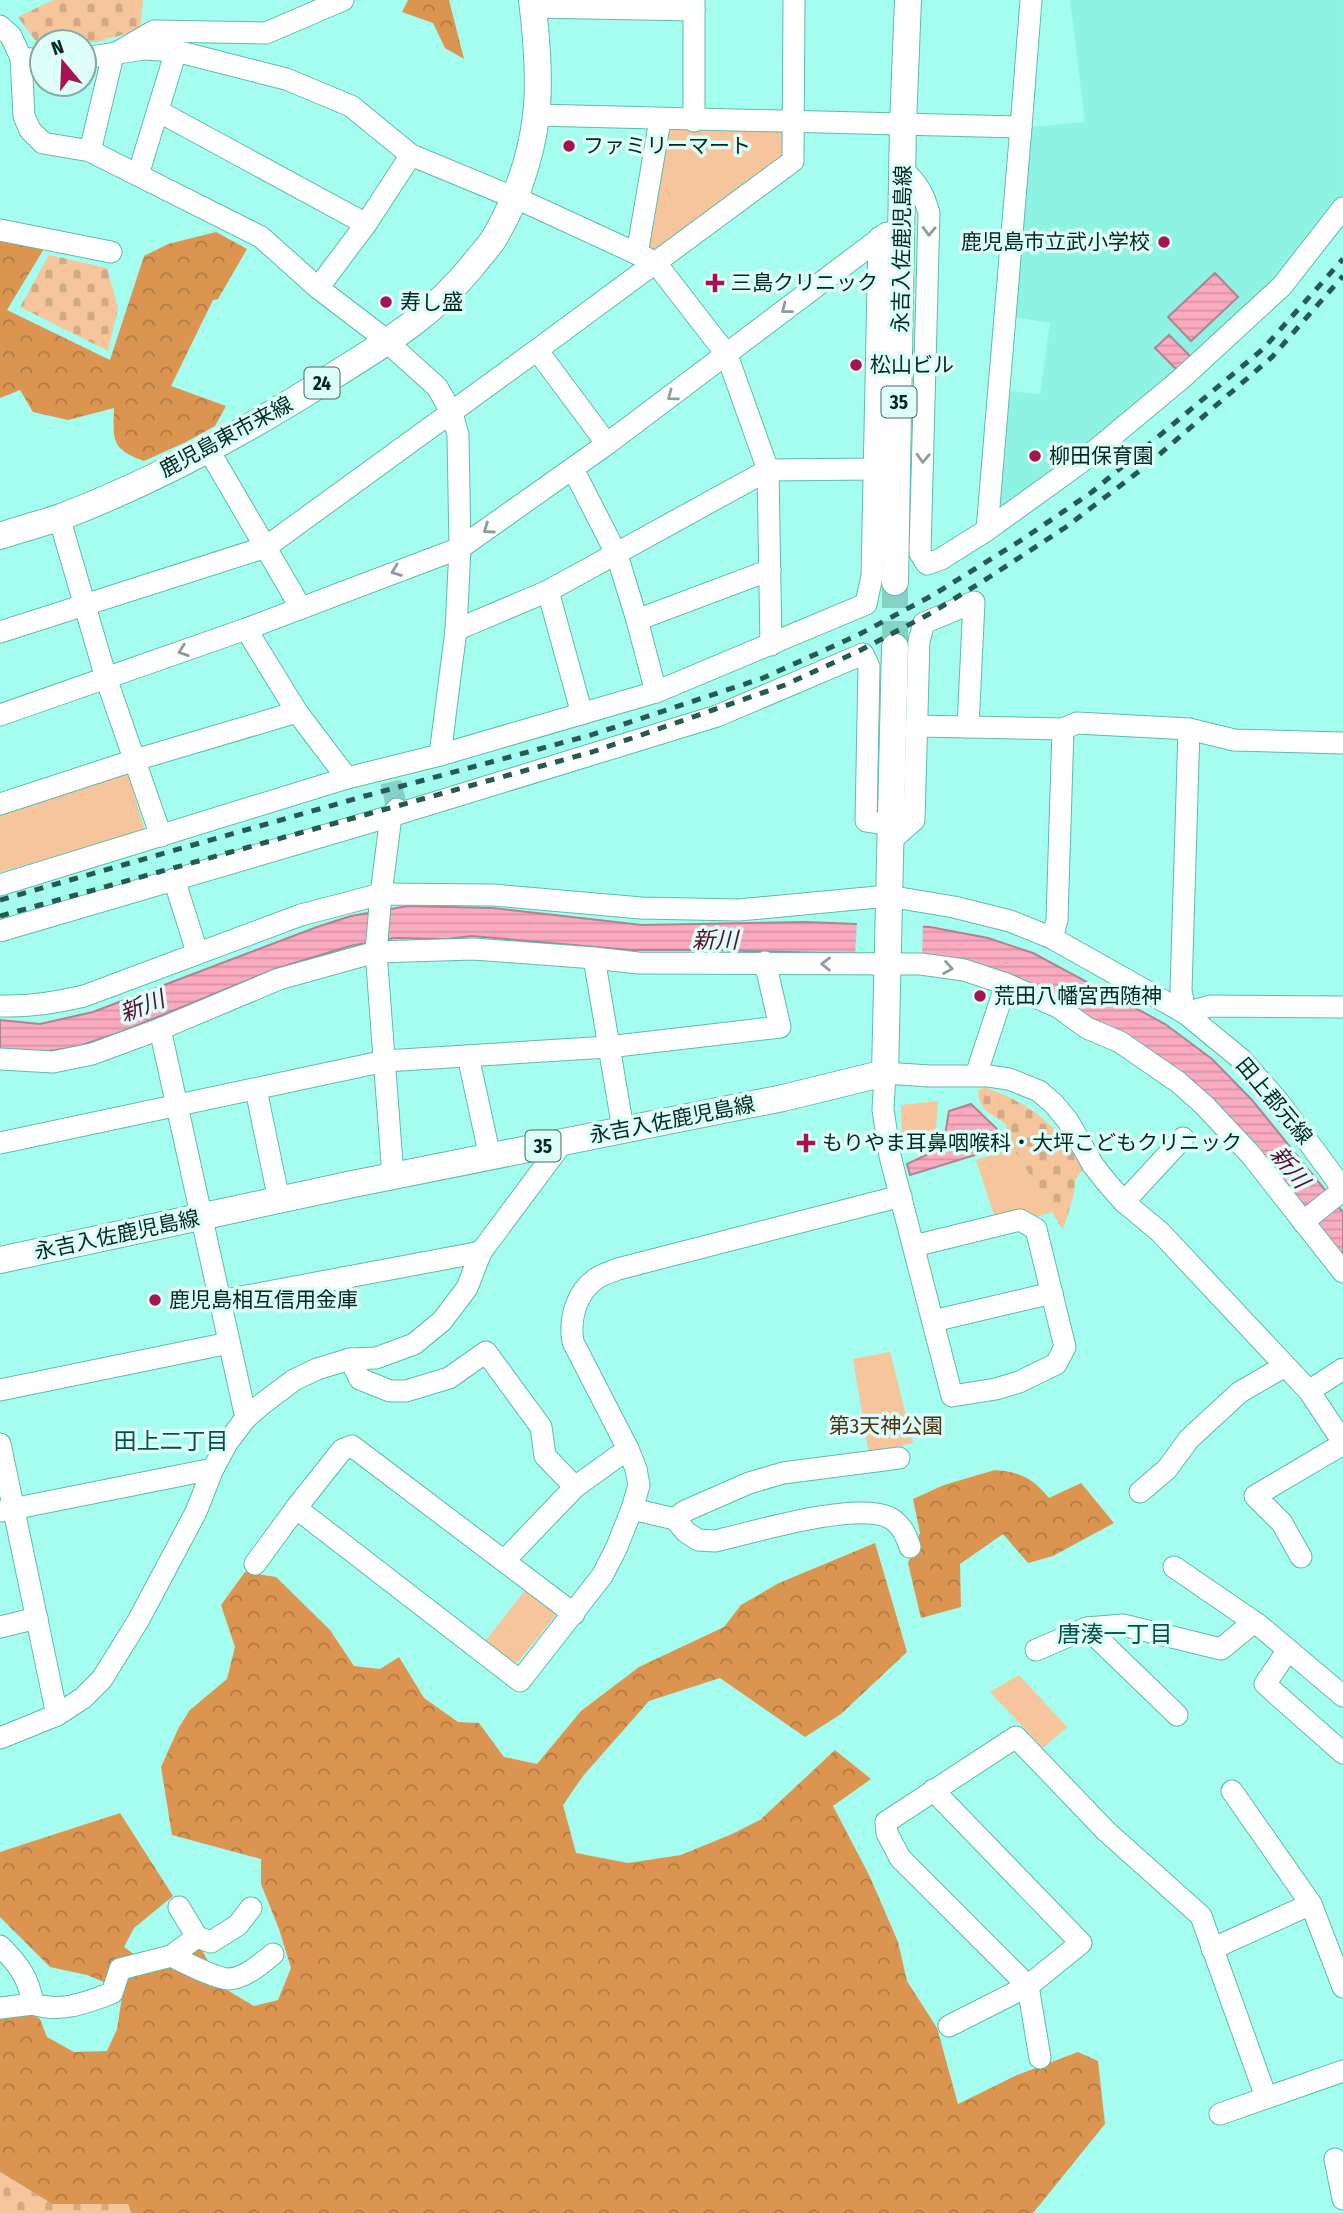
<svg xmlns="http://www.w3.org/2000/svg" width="1343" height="2213" viewBox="0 0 1343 2213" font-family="'Fira Sans Condensed','Noto Sans JP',sans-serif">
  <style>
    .built { fill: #8ef3e2 }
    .forest { fill: url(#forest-crowns) }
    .cemetery { fill: url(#cemetery-stones) }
    .park { fill: #f6c59b }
    .water { fill: url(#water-rules); stroke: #b08391; stroke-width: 2 }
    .pier { fill: #a4fdee }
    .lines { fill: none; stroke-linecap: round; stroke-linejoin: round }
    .minor-tunnel { stroke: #83d2c5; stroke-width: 21; stroke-dasharray: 21 10; stroke-linecap: butt }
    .major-tunnel { stroke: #83d2c5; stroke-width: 26; stroke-dasharray: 26 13; stroke-linecap: butt }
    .minor-casing { stroke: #61baac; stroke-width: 23 }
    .major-casing { stroke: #61baac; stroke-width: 28 }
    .minor { stroke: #fff; stroke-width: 21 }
    .major { stroke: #fff; stroke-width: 26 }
    .rail { stroke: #265951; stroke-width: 5; stroke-dasharray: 9 9; stroke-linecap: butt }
    .oneway { stroke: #8c9e9c }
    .poi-dot { fill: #a51353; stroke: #ddfff8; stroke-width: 2.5 }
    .labels { text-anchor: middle; stroke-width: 7; stroke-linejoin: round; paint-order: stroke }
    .shield { fill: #ddfff8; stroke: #426862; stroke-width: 2 }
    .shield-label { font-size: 19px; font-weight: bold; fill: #002722 }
    .poi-label { font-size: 21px; fill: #002722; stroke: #ddfff8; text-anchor: start }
    .street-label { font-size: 21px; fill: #002722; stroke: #ddfff8 }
    .park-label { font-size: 21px; fill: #4d2f12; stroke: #ddfff8 }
    .water-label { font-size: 23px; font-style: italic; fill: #60092e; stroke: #ddfff8 }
    .neighbourhood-label { font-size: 23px; fill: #005149; stroke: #ddfff8 }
  </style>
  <defs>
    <pattern id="forest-crowns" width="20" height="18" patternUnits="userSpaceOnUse" patternTransform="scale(1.75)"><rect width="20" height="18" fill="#dc9551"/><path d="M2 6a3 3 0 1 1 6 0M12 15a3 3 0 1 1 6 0" fill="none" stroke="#b07a43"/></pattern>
    <pattern id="cemetery-stones" width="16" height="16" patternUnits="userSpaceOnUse" patternTransform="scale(1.75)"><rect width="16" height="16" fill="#f6c59b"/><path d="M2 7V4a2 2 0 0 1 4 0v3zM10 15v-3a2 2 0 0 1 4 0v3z" fill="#d1a985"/></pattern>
    <pattern id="water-rules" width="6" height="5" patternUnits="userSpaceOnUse" patternTransform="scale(1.75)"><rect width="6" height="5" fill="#fbabc0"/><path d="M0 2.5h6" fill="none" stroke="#d593a5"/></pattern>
  </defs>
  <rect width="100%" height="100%" fill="#a4fdee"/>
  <path class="built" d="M1070,0H1343V201L1272,284L1094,446H1070L1068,466L1004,512L997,508L1007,391L1040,394L1050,323L1014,317L1031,127L1085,122Z"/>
  <g class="forest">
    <path d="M408,0H449L464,59L445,48L433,23L402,12Z"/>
    <path d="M216,232L247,249L218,299L213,300L171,386L226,406L215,426L186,442L144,461C111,449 113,440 114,408L68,420L33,412L20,390L0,398V240L45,247L7,310L110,360L144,256L168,244Z"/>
    <path d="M995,1470C1021,1472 1033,1479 1049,1498L1081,1483L1114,1523L1053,1556L1028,1563L1003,1534L960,1564L961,1607L921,1618L908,1563L920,1533L913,1499L944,1485Z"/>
    <path d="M875,1543L907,1652L841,1714L805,1737L720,1678L649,1701L583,1776L563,1805L576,1853L628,1863L681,1855L732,1834L760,1820L835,1750L871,1779L833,1806L870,1877L898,1942L907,1981L937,2028L958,2104L1015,2076L1078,2052L1098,2061L1105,2124L1033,2213H131L128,2204H52L0,2172V2014L19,2008L40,2019L47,2037L74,2052L107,2051L117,2029L123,1990L87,1975L50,1967L0,1917V1852L120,1813L173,1896L134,1928L124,1947L135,1955L201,1948L222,1987L254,2006L278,2000L291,1968L279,1929L261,1884V1859L172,1835L161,1767L179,1727L190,1710L227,1679L235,1647L221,1605L245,1572L276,1577L330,1630L354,1666L380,1669L399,1657L424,1698L458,1722L479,1723L504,1757L537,1764L581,1711L639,1667L724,1627L741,1605L779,1583Z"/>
  </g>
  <g class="cemetery">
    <path d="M53,0H143L140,30L96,42H42L41,48L18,17Z"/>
    <path d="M49,255L107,268L118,308L108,351L20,307Z"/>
    <path d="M984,1087C1038,1107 1051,1122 1084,1168L1075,1180L1074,1194L1063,1230L1010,1143L1006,1124C992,1115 978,1109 978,1091Z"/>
    <path d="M0,2172L52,2204H128L131,2213H0Z"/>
  </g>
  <g class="park">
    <path d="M667,130H785L782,159L658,253L646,249Z"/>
    <path d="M128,774L145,831L0,872V810Z"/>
    <path d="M938,1101L935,1142L902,1140L901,1105Z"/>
    <path d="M1013,1148L1052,1212L1033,1218H995L976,1160Z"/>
    <path d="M890,1352L913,1443L869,1455L853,1359Z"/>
    <path d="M526,1589L555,1611V1616L518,1662L510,1664L484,1643Z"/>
    <path d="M1019,1675L1067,1727L1043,1748L990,1692Z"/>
  </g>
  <g class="water">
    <path d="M1215,273L1238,297L1191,341L1168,317Z"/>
    <path d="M1169,335L1191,357L1177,370L1155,348Z"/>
    <path d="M408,906L492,908L642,925L807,922L930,927L988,938L1033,953L1165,1024L1212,1059L1252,1100L1343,1212V1259L1255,1148L1192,1080L1058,999L854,954L716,950H630L472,936L446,939L394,938L350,946L275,969L121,1032L76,1047L36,1053L0,1050V1020L40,1024L93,1012L317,927L351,916Z"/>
    <path d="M971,1104L997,1129L1001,1147L910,1175L907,1164L943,1147L949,1111Z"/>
  </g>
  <path class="pier" d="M857,921L923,923L922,958L855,955Z"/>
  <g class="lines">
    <path class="minor-tunnel" d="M391,782L397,809"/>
    <path class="major-tunnel" d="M895,647V582"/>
    <defs>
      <g id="minor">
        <path d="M533,7L694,10"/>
        <path d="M0,26L11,36L21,58L24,116L30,130L43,143L90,151L261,237L318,288L377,333L437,387L452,413L458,435L460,548L456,630L440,755"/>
        <path d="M21,58L42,60"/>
        <path d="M84,58L144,49L176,51L286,79L351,106L411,155L527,203L655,262L727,355L768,470L771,645"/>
        <path d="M158,111L366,224"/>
        <path d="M536,115L1021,127L1031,0"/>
        <path d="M694,121V0"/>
        <path d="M90,151L113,55L154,31L266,33L343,0"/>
        <path d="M904,171C918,184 924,195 929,213L920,553L927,564L941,559L987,530L1080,463L1181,379L1282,286L1343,208"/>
        <path d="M138,175L176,51"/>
        <path d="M0,230L111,252"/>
        <path d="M637,254L660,120"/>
        <path d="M318,288L366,224L411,155"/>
        <path d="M537,350L607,444"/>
        <path d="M208,449L301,608"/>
        <path d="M573,469L617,555L637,620L656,692"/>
        <path d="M59,517L106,678L161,836"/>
        <path d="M987,530L1021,127"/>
        <path d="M548,591L582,714"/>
        <path d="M637,620L770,570"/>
        <path d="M246,629L297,712L347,778"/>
        <path d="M456,630L548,591L768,470L874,469"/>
        <path d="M0,632L266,547L537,350L793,161L794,0"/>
        <path d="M0,715L246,629L460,548L607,444L887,233"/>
        <path d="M917,726L1063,729L1077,723L1189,729L1181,990L1185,1013"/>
        <path d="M1189,729L1234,740L1343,743"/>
        <path d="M0,804L135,760L297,712"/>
        <path d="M889,842L914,820L919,641L924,623L974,602L968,727"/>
        <path d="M174,879L197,952"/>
        <path d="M0,885L347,778L440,755L656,692L866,604L872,576L879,238"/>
        <path d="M0,931L391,816L717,716L863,654L869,667L866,821L890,825"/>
        <path d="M1052,938L1057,920L1063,729"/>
        <path d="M594,958L623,1129"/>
        <path d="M0,1006C30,1007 55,1003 84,996L301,915L381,894L493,895L641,908L739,910L888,896L954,907L1010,921L1052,938L1185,1013L1241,1059L1278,1101L1343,1189"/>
        <path d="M1185,1013L1210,1006L1343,1007"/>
        <path d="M160,1029L246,1418"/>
        <path d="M468,1056L490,1157"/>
        <path d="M0,1059L53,1062L92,1054L160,1029L279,979L376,952L474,949L594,958L638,963L921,964L964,970L1006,984L1058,1007L1087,1028L1120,1042L1178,1082L1204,1105L1251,1155L1343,1272"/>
        <path d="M976,1075L1006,984"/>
        <path d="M256,1090L279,1200"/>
        <path d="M0,1143L385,1061L608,1047L780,1027L765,962"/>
        <path d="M393,1176L376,952L381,894L391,816L397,809"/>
        <path d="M1124,1202L1183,1138"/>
        <path d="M1303,1222L1343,1190"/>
        <path d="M914,1246L1020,1220L1036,1229L1065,1347L1056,1364L1019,1382L996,1389L952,1396L890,1156L883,1110L885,1073L929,1076H988L1009,1079L1039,1091L1054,1104L1068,1121L1093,1165L1108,1184L1124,1202L1160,1232L1309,1391L1343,1442"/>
        <path d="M220,1301L481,1252"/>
        <path d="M933,1321L1052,1293"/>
        <path d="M350,1359L360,1379L390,1391H406L449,1378L486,1352L541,1427L545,1456L575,1487"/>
        <path d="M0,1390L229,1343"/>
        <path d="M1309,1391L1343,1369"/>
        <path d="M0,1444L57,1715"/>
        <path d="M1140,1492L1167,1469L1189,1439L1240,1392L1285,1366"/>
        <path d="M632,1509L675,1519L686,1532L698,1540L715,1541C755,1532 853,1502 888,1517C901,1523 906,1535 910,1547"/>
        <path d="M2,1511L213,1469"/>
        <path d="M675,1519L685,1511L749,1483L783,1473L899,1458"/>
        <path d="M1301,1557L1282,1523L1255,1496L1343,1444"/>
        <path d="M504,1561L575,1487L628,1449"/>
        <path d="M255,1564L296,1508"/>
        <path d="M1174,1567L1260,1626L1343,1696"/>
        <path d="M574,1614L352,1446L342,1450L296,1508L520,1681L602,1576L616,1549L632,1509L639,1485L636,1469L628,1449L573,1342C569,1319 576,1292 597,1278C603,1274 611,1272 618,1269L901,1196"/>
        <path d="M0,1627L37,1618"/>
        <path d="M1087,1628L1177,1715"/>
        <path d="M1036,1650L1087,1628L1123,1625L1221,1649L1254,1622"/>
        <path d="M1288,1650L1265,1684L1343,1753"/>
        <path d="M0,1738L57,1715L83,1698L102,1679L138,1621L196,1512L213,1469L227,1443L246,1418L262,1404L294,1380L317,1369L350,1359L376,1358L414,1344L442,1321L467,1288L481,1252L563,1142"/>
        <path d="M933,1790L1081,1943L1028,1986L949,2026"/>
        <path d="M1232,1791L1311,1904L1343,1987"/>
        <path d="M197,1937L211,1942L238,1925L251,1908"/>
        <path d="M0,1946C19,1964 29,1979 33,2004L0,2008"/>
        <path d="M1212,1949L1311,1904"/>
        <path d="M171,1956C184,1962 216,1979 229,1979C245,1978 261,1964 273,1954"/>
        <path d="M33,2004C61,2013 85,2003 112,1993L120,1969L171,1956L197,1937L179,1907"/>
        <path d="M1040,2058L1028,1986L900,1858L887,1833L886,1822L1016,1737L1106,1831L1201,1916L1266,2097"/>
        <path d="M1220,2114L1343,2071"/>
        <path d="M1335,2159L1343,2199"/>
      </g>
      <g id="major">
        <path d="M0,536C20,529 41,524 61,517C156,481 247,431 333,376C387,342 432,316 473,265C479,257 487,249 493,240C515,204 531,159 536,116C540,84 536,33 532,0"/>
        <path d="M895,582L903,124L908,0"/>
        <path d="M0,1260L348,1185L783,1098L885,1073L895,647"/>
      </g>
    </defs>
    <use href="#minor" class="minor-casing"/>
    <use href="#major" class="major-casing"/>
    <use href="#minor" class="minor"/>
    <use href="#major" class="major"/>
    <g class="rail">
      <path d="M0,900L365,796L591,735L763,678L858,635L933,595L1023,539L1092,492L1263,349L1343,259"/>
      <path d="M0,916L592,752L785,685L859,651L933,612L988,578L1066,527L1146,466L1272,357L1343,276"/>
    </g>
  </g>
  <defs><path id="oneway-chevron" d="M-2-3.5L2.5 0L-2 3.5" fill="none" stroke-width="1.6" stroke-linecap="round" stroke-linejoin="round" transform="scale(1.75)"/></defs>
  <g class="oneway">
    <use href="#oneway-chevron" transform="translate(929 231) rotate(92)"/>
    <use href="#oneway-chevron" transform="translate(786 309) rotate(142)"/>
    <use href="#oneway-chevron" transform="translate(672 396) rotate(143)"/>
    <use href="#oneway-chevron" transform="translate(923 458) rotate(92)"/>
    <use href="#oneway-chevron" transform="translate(488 529) rotate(145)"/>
    <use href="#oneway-chevron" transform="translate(396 571) rotate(159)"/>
    <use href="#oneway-chevron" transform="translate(183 651) rotate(161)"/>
    <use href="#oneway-chevron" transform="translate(826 964) rotate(-179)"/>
    <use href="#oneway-chevron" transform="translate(948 968) rotate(9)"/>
  </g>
  <g class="poi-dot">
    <circle cx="569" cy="146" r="7"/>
    <circle cx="1164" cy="242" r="7"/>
    <path d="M711.5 272.5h7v7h7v7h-7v7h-7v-7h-7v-7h7z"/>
    <circle cx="386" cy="302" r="7"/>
    <circle cx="856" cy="365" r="7"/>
    <circle cx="1035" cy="456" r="7"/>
    <circle cx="980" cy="996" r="7"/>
    <path d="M802.5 1132.5h7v7h7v7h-7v7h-7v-7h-7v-7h7z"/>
    <circle cx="155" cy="1300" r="7"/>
  </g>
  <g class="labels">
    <g class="shield">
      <rect x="304.5" y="367.5" width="35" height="31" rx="5"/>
      <rect x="881.5" y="386.5" width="35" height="31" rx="5"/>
      <rect x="525.5" y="1130.5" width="35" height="31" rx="5"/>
    </g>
    <g class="shield-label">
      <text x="322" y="390">24</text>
      <text x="899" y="409">35</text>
      <text x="543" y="1153">35</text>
    </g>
    <g class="poi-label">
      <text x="583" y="153">ファミリーマート</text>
      <text x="1150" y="249" text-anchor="end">鹿児島市立武小学校</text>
      <text x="731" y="290">三島クリニック</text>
      <text x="400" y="309">寿し盛</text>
      <text x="870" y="372">松山ビル</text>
      <text x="1049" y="463">柳田保育園</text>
      <text x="994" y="1003">荒田八幡宮西随神</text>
      <text x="822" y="1150">もりやま耳鼻咽喉科・大坪こどもクリニック</text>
      <text x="169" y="1307">鹿児島相互信用金庫</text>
    </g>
    <g class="street-label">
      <text transform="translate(902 249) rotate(-89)" y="7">永吉入佐鹿児島線</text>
      <text transform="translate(226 437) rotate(-28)" y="7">鹿児島東市来線</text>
      <text transform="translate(1274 1101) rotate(50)" y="7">田上郡元線</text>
      <text transform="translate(672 1120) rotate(-11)" y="7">永吉入佐鹿児島線</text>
      <text transform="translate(117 1235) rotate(-12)" y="7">永吉入佐鹿児島線</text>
    </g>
    <g class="park-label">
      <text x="886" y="1433">第3天神公園</text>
    </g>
    <g class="water-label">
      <text x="715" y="948">新川</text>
      <text transform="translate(142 1006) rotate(-21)" y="8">新川</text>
      <text transform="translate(1290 1167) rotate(51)" y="8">新川</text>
    </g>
    <g class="neighbourhood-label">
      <text x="171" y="1449">田上二丁目</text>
      <text x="1115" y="1642">唐湊一丁目</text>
    </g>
  </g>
  <g transform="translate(63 63) rotate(341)"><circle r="33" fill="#ddfff8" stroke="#85a9a2" stroke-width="2"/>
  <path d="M0-5L12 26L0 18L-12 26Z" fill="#a51353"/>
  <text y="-10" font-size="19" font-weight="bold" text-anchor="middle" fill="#002722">N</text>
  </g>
</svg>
